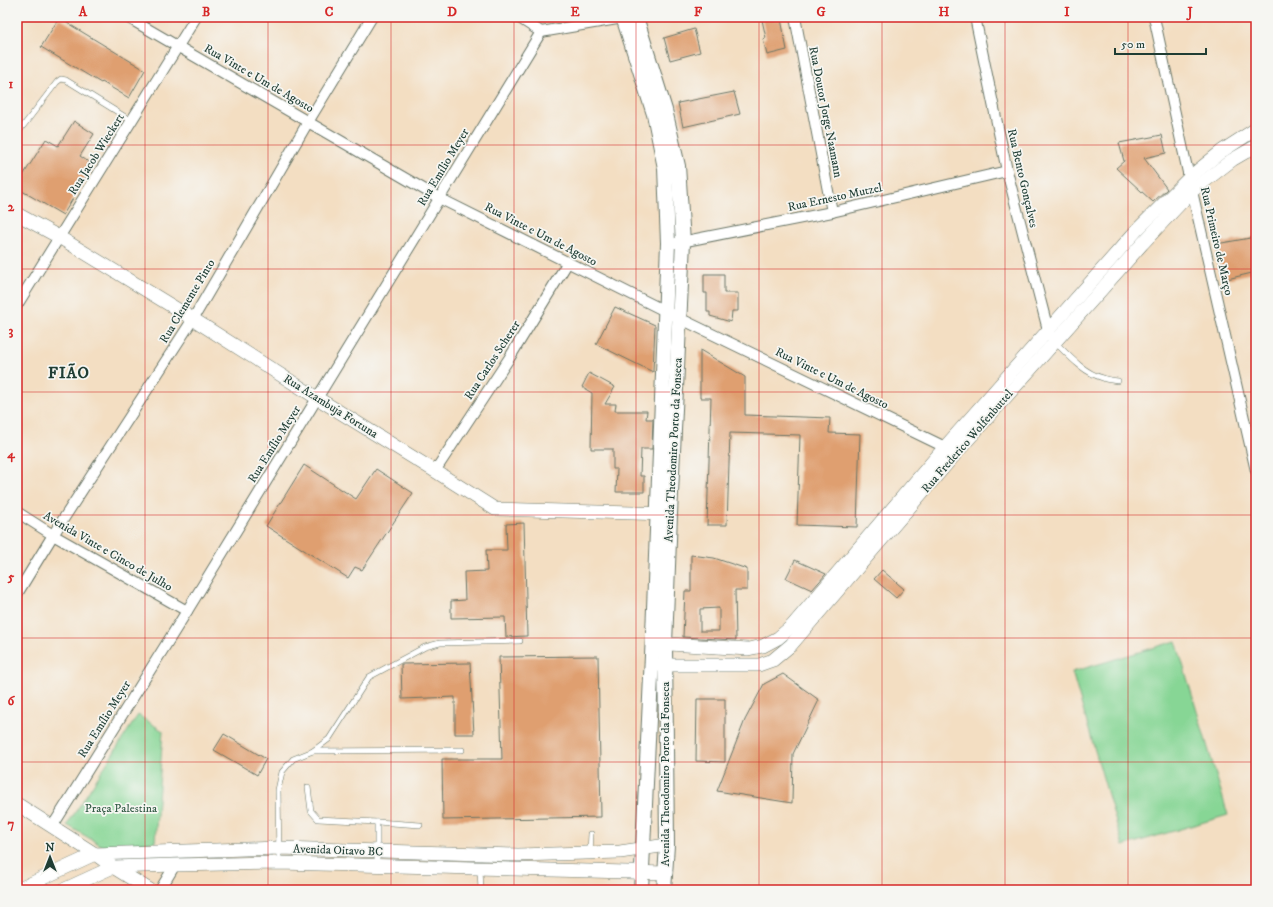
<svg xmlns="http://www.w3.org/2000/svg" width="1273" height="907" viewBox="0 0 1273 907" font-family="'IM FELL DW Pica',serif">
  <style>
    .green { fill: #87d695; stroke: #538a64 }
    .building { fill: #df9f6f; fill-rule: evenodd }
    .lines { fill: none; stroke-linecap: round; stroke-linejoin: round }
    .service-casing { stroke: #697566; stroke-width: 6 }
    .minor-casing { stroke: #697566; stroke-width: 12 }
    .tertiary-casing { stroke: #697566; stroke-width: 14 }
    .secondary-casing { stroke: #697566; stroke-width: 16 }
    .service { stroke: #fff; stroke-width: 5 }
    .minor { stroke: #fff; stroke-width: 10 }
    .tertiary { stroke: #fff; stroke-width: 13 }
    .secondary { stroke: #fff; stroke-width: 14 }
    .grid { fill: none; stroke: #d62828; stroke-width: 1; stroke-opacity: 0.55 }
    .labels { text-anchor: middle; stroke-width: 3.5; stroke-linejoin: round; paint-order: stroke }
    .street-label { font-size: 12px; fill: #1f3d34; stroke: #f6f6f2 }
    .park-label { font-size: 12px; fill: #345c47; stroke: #f6f6f2 }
    .district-label { font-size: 16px; font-weight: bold; letter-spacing: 1px; fill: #1f3d34; stroke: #f6f6f2 }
    .neatline { fill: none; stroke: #d62828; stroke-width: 1.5 }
    .grid-label { font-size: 13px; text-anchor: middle; font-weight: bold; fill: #d62828 }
  </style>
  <rect width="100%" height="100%" fill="#f6f6f2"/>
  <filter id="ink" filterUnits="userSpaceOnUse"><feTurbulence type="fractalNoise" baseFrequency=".025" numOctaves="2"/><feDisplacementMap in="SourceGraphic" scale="8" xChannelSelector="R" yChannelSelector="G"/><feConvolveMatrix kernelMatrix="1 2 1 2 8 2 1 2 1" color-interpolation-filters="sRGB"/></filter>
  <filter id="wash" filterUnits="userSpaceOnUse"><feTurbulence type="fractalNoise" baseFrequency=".012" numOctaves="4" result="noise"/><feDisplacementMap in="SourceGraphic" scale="16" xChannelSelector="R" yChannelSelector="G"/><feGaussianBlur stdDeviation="0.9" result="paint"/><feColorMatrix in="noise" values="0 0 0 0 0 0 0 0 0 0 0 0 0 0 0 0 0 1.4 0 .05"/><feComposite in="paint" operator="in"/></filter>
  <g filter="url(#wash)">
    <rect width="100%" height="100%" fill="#f3dec2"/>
    <g class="green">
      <path d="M1176,641L1228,815L1123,846L1072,672Z"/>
      <path d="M138,715L163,731L155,842L104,847L67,825Z"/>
    </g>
    <g id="blocks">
      <g class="building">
        <path d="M59,18L145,70L129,98L102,82L101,83L41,47Z"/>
        <path d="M773,18L774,21L781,19L787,50L767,55L763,39L766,38L762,20Z"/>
        <path d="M694,29L700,52L670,60L664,38Z"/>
        <path d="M734,92L740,114L683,127L678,103Z"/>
        <path d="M74,121L94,134L80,156L93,165L63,215L17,188V185L46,139L58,146Z"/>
        <path d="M1162,135L1166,153L1144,158L1167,189L1153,202L1116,168L1124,161L1119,143Z"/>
        <path d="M1256,237V272L1223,280L1216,244Z"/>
        <path d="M704,274H724V293H738V311H732L731,322L710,316V312H707V293H704Z"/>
        <path d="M615,307L655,325L653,372L596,344Z"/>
        <path d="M700,350L745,377V415L830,418L829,433L860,434L857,527L797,525L800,435L730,433L727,525H707L711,398H700Z"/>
        <path d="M589,373L615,387L605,404H616L615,411H647L646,419H653L652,449H641L640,476H644V492H616L617,469H613V449H591L592,393L582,387Z"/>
        <path d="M304,465L356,499L376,469L413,493L362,570L355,567L348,578L266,526Z"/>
        <path d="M524,523L527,636L506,637L505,617L451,618V601L465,600L464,572L487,571L486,550H507L506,524Z"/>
        <path d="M691,555L714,558L747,569V590H735L736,640L683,637L685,591H691ZM719,608V631H700V609Z"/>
        <path d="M795,560L826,574L812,590L786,578Z"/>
        <path d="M882,570L904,589L896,598L874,579Z"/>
        <path d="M598,656L601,817L443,820L442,759H502L499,657Z"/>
        <path d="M470,663L474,734H455V697L402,699L401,664Z"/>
        <path d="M783,674L819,700L793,754L792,803L717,791L745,720L764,684Z"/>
        <path d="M697,699H725V762L696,761Z"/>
        <path d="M224,734L266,759L257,775L214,750Z"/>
      </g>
    </g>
  </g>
  <g filter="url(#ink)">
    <use href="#blocks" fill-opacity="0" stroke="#697566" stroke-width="1"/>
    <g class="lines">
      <defs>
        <g id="service">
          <path d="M17,134L57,82L61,79L66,80L132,121"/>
          <path d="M1056,343C1069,356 1084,373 1103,378C1107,380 1113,380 1118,381"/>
          <path d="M313,751L462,750"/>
          <path d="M308,787L311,811L318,819L377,822"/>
          <path d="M590,852L591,834"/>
          <path d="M279,862L278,790L282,772L293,759L313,751L329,739L369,677L425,647L440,643L520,641"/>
          <path d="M377,865V822L420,825"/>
          <path d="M480,869L481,890"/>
        </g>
        <g id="minor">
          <path d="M127,17L439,198L679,318L951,450"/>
          <path d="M518,17L541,32L629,17"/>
          <path d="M795,17L832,212"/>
          <path d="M975,17L1007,171L1048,330L1051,336"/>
          <path d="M1154,17L1192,191L1256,471"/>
          <path d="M17,18L18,17"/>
          <path d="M676,243L832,212L1007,171"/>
          <path d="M17,305L196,17"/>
          <path d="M435,471L510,357L568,262"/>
          <path d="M17,512L53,535L187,611"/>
          <path d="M17,594L53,535L193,319L308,122L372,17"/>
          <path d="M52,827L187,611L541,32"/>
          <path d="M160,890L175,865"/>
        </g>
        <g id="tertiary">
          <path d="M17,214L59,237L193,319L317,398L435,471L495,509L667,514"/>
          <path d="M654,643L748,649L763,646L778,638L792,626L945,447L1136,231L1190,177L1222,151L1256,129"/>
          <path d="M655,665H759L773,660L791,645L957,452L1142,244L1192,191L1232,160L1256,146"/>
          <path d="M17,804L95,854L113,867L150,890"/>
          <path d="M17,890L95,854L280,848L518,855L620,852L667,845"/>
          <path d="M63,890L113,867L175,865L279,863L666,873"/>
        </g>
        <g id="secondary">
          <path d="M623,17L654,114L665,168L668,243L653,634L641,890"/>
          <path d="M636,17L665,110L678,166L683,242L670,514L665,644L667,845L664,890"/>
        </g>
      </defs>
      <use href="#service" class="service-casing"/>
      <use href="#minor" class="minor-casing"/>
      <use href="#tertiary" class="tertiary-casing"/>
      <use href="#secondary" class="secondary-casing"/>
      <use href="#service" class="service"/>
      <use href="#minor" class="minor"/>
      <use href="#tertiary" class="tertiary"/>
      <use href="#secondary" class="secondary"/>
    </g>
  </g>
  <path class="grid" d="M145,17V890M268,17V890M391,17V890M514,17V890M636,17V890M759,17V890M882,17V890M1005,17V890M1128,17V890M17,145H1256M17,269H1256M17,392H1256M17,515H1256M17,638H1256M17,762H1256"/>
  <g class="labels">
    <g class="street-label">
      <text transform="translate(259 78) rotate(30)" y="4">Rua Vinte e Um de Agosto</text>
      <text transform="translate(826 112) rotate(79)" y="4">Rua Doutor Jorge Naamann</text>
      <text transform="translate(96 154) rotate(-58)" y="4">Rua Jacob Wieckert</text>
      <text transform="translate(443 167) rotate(-59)" y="4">Rua Emílio Meyer</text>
      <text transform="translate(1023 178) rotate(77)" y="4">Rua Bento Gonçalves</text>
      <text transform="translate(835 197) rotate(-12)" y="4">Rua Ernesto Mutzel</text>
      <text transform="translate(541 234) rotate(27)" y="4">Rua Vinte e Um de Agosto</text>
      <text transform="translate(1217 241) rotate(77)" y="4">Rua Primeiro de Março</text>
      <text transform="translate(187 301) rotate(-59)" y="4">Rua Clemente Pinto</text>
      <text transform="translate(492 360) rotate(-57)" y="4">Rua Carlos Scherer</text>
      <text transform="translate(832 378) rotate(26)" y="4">Rua Vinte e Um de Agosto</text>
      <text transform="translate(331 406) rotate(32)" y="4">Rua Azambuja Fortuna</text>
      <text transform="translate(967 441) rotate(-49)" y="4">Rua Frederico Wolfenbuttel</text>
      <text transform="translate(274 444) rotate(-58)" y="4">Rua Emílio Meyer</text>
      <text transform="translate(673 450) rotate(-87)" y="4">Avenida Theodomiro Porto da Fonseca</text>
      <text transform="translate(108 551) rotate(30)" y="4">Avenida Vinte e Cinco de Julho</text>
      <text transform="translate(104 719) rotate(-58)" y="4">Rua Emílio Meyer</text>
      <text transform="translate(665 774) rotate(-90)" y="4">Avenida Theodomiro Porto da Fonseca</text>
      <text transform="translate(338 850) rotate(2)" y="4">Avenida Oitavo BC</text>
    </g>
    <g class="park-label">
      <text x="121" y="812">Praça Palestina</text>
    </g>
    <g class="district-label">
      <text x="69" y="378">FIÃO</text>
    </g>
  </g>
  <rect width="1273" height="907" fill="none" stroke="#f6f6f2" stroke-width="44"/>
  <g transform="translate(50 857)" stroke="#f6f6f2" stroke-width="3" paint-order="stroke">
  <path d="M0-3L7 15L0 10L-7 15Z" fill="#1f3d34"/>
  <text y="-6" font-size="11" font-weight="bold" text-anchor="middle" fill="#1f3d34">N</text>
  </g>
  <path d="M1115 48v6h91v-6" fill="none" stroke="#1f3d34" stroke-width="2"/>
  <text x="1121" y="48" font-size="12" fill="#1f3d34" stroke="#f6f6f2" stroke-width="3" paint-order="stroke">50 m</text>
  <rect x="22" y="22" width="1229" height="863" class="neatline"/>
  <g class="grid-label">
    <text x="83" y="16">A</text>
    <text x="206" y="16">B</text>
    <text x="329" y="16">C</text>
    <text x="452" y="16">D</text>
    <text x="575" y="16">E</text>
    <text x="698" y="16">F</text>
    <text x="821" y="16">G</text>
    <text x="944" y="16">H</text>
    <text x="1067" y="16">I</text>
    <text x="1190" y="16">J</text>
    <text x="11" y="88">1</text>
    <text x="11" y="211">2</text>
    <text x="11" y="335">3</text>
    <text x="11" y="458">4</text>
    <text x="11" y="581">5</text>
    <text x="11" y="705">6</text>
    <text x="11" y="828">7</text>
  </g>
</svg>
